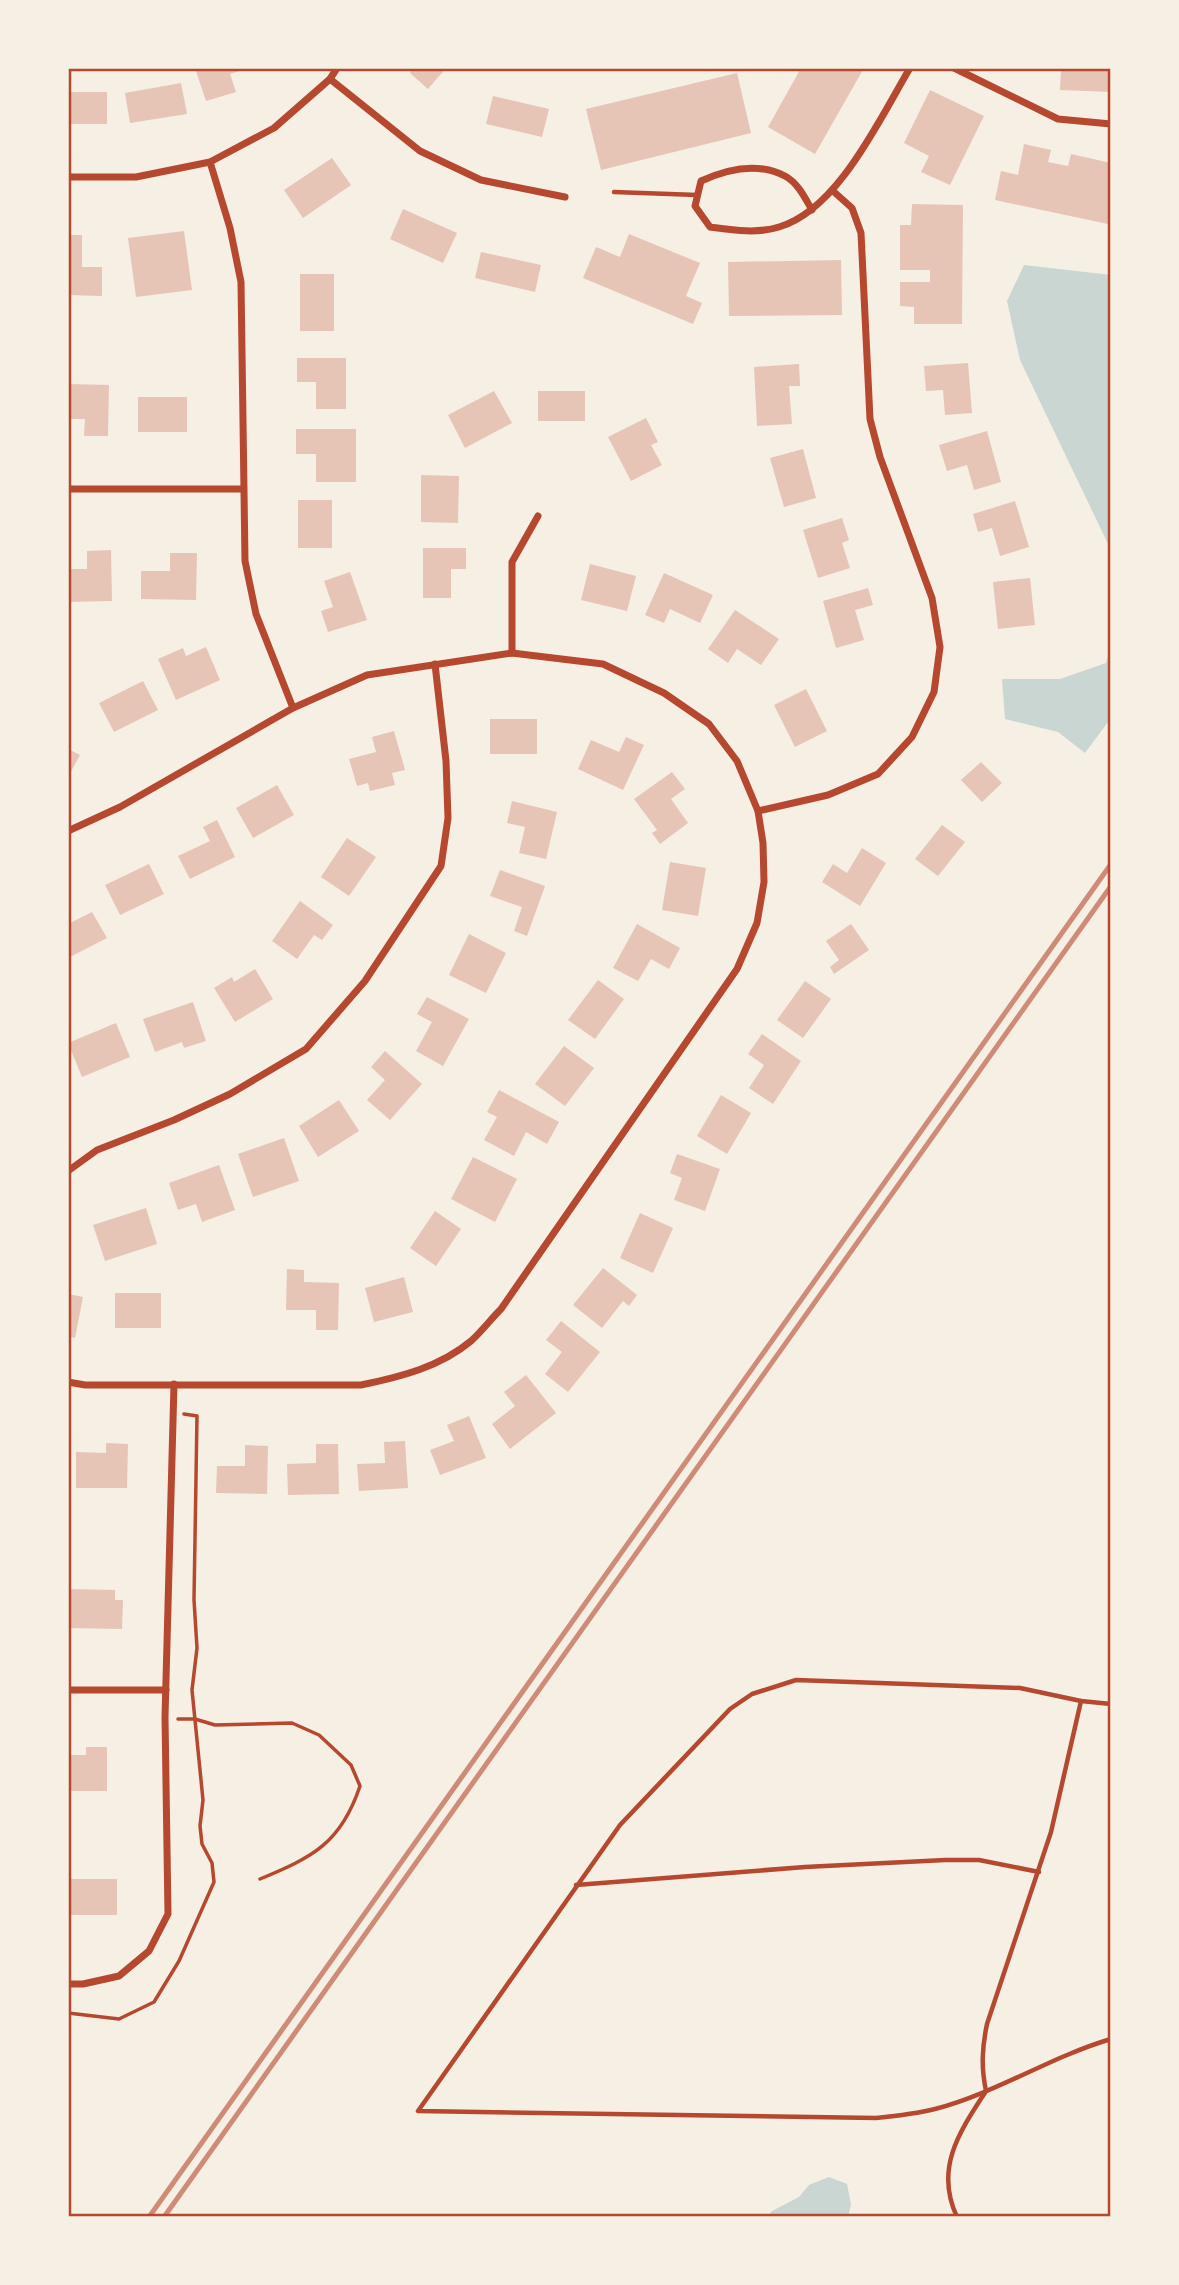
<svg xmlns="http://www.w3.org/2000/svg" width="1179" height="2285" viewBox="0 0 1179 2285" font-family="'Exo 2',sans-serif">
  <style>
    .water { fill: #c9d6d2 }
    .building { fill: #e6c5b7 }
    .lines { fill: none; stroke-linecap: round; stroke-linejoin: round }
    .path { stroke: #b5482f; stroke-width: 3.5 }
    .service { stroke: #b5482f; stroke-width: 4.5 }
    .minor { stroke: #b5482f; stroke-width: 7 }
    .rail { stroke: #cf8b77; stroke-width: 5 }
    .neatline { fill: none; stroke: #b5482f; stroke-width: 2.5 }
  </style>
  <rect width="100%" height="100%" fill="#f6efe4"/>
  <g class="water">
    <path d="M1024,265L1111,275V559L1109,546L1020,360L1007,301Z"/>
    <path d="M1111,645V718L1085,753L1058,732L1005,719L1002,679H1060L1106,663Z"/>
    <path d="M829,2177L847,2184L851,2205L848,2217H767L772,2211L799,2197L809,2185Z"/>
  </g>
  <g class="building">
    <path d="M195,68H246V69L230,74L236,92L206,101Z"/>
    <path d="M413,68H446L428,89L410,73Z"/>
    <path d="M801,68H864L815,154L768,127Z"/>
    <path d="M1061,68H1111V92L1060,90Z"/>
    <path d="M737,73L751,133L601,170L586,109Z"/>
    <path d="M181,83L187,114L130,123L125,93Z"/>
    <path d="M930,90L984,116L950,185L921,172L929,156L904,143Z"/>
    <rect x="68" y="92" width="39" height="32"/>
    <path d="M493,96L549,109L542,137L486,124Z"/>
    <path d="M1024,144L1051,150L1048,162L1068,166L1071,154L1111,163V213L1108,224L995,200L1001,171L1018,175Z"/>
    <path d="M332,158L351,185L303,218L284,190Z"/>
    <path d="M912,204L963,205L962,324H914V307L900,306V282H930V270H900V225H911Z"/>
    <path d="M403,209L457,233L443,263L390,239Z"/>
    <path d="M184,231L192,290L136,297L128,238Z"/>
    <path d="M629,234L700,263L686,296L702,303L693,324L583,278L596,247L620,257Z"/>
    <path d="M68,235H82V267H102V296L68,295Z"/>
    <path d="M481,252L541,265L535,292L475,278Z"/>
    <path d="M841,260L842,315L729,316L728,262Z"/>
    <rect x="300" y="274" width="34" height="57"/>
    <path d="M297,358H346V409H316V382H297Z"/>
    <path d="M968,363L972,413L945,415L943,390L926,391L924,366Z"/>
    <path d="M799,364L800,386H789L792,424L757,426L754,367Z"/>
    <path d="M68,384L109,385L108,436H84L85,419H68Z"/>
    <path d="M494,391L512,423L465,448L448,415Z"/>
    <rect x="538" y="391" width="47" height="30"/>
    <rect x="138" y="397" width="49" height="35"/>
    <path d="M646,418L658,442L651,445L662,465L631,481L608,437Z"/>
    <path d="M296,429H356V482H316V454H296Z"/>
    <path d="M987,431L1001,482L974,490L967,465L947,471L939,445Z"/>
    <path d="M803,449L816,498L784,507L770,458Z"/>
    <path d="M421,475L459,476L458,523L421,522Z"/>
    <rect x="298" y="500" width="34" height="48"/>
    <path d="M1015,501L1029,547L1000,556L992,528L978,532L973,514Z"/>
    <path d="M842,518L849,540L842,543L850,568L818,578L803,530Z"/>
    <path d="M423,548H466V569H451V598H423Z"/>
    <path d="M111,550L112,601L68,602V569H87V551Z"/>
    <path d="M170,553H197L196,600L141,599V571H170Z"/>
    <path d="M590,564L636,576L627,611L581,600Z"/>
    <path d="M350,572L367,620L328,632L321,611L333,607L324,581Z"/>
    <path d="M664,573L713,595L700,623L670,609L664,623L645,615Z"/>
    <path d="M1030,578L1035,625L998,629L993,582Z"/>
    <path d="M868,588L873,605L855,610L864,640L836,648L823,601Z"/>
    <path d="M735,610L779,639L761,665L737,649L728,663L708,649Z"/>
    <path d="M206,647L220,680L176,700L158,659L183,648L186,656Z"/>
    <path d="M143,681L158,710L114,732L99,703Z"/>
    <path d="M806,689L827,731L795,747L774,705Z"/>
    <rect x="490" y="719" width="47" height="35"/>
    <path d="M394,731L405,770L392,773L395,785L370,791L368,783L357,786L349,759L376,752L372,737Z"/>
    <path d="M626,737L644,745L623,790L578,769L591,740L619,752Z"/>
    <path d="M68,749L80,755L68,777Z"/>
    <path d="M981,762L1002,783L982,802L961,780Z"/>
    <path d="M672,772L685,789L671,799L688,823L660,844L652,833L657,830L634,799Z"/>
    <path d="M277,785L294,815L253,838L236,808Z"/>
    <path d="M512,801L557,812L546,859L519,853L525,827L507,823Z"/>
    <path d="M217,820L235,857L190,879L178,856L210,841L203,827Z"/>
    <path d="M942,825L965,842L938,876L915,859Z"/>
    <path d="M347,838L376,857L349,896L321,877Z"/>
    <path d="M862,848L886,863L860,906L822,882L833,864L847,873Z"/>
    <path d="M670,862L706,868L698,916L662,910Z"/>
    <path d="M149,864L164,894L120,915L105,885Z"/>
    <path d="M500,870L545,886L527,936L514,931L522,907L490,896Z"/>
    <path d="M300,901L333,925L322,940L314,935L297,959L272,941Z"/>
    <path d="M92,912L107,938L68,958V924Z"/>
    <path d="M637,924L680,948L669,969L651,959L638,981L613,968Z"/>
    <path d="M851,924L869,950L834,974L830,967L839,960L826,941Z"/>
    <path d="M469,934L506,953L486,993L449,975Z"/>
    <path d="M255,969L273,999L235,1022L214,988L232,977L234,982Z"/>
    <path d="M598,980L624,999L595,1039L568,1020Z"/>
    <path d="M805,981L831,999L803,1038L777,1020Z"/>
    <path d="M427,997L469,1019L443,1066L416,1051L432,1022L417,1014Z"/>
    <path d="M193,1002L206,1041L184,1048L182,1042L155,1052L143,1019Z"/>
    <path d="M116,1023L130,1057L82,1077L68,1043Z"/>
    <path d="M762,1034L801,1061L773,1104L749,1088L764,1065L748,1054Z"/>
    <path d="M564,1046L594,1068L565,1106L535,1084Z"/>
    <path d="M385,1051L422,1084L390,1120L367,1100L385,1080L371,1067Z"/>
    <path d="M499,1090L559,1122L547,1144L526,1132L514,1156L484,1140L497,1117L487,1112Z"/>
    <path d="M721,1095L751,1113L727,1154L697,1136Z"/>
    <path d="M339,1100L359,1131L318,1157L299,1126Z"/>
    <path d="M284,1138L299,1181L253,1197L238,1154Z"/>
    <path d="M677,1154L720,1169L705,1211L674,1200L682,1178L670,1173Z"/>
    <path d="M473,1157L517,1179L495,1222L451,1199Z"/>
    <path d="M219,1165L235,1210L202,1222L196,1204L178,1210L169,1183Z"/>
    <path d="M146,1208L157,1244L105,1261L93,1225Z"/>
    <path d="M435,1211L461,1229L436,1266L410,1248Z"/>
    <path d="M640,1213L673,1228L653,1273L620,1258Z"/>
    <path d="M603,1268L637,1295L629,1306L623,1301L602,1328L573,1305Z"/>
    <path d="M287,1269L304,1270V1282L339,1283L338,1330H316V1310H286Z"/>
    <path d="M404,1277L413,1312L374,1322L365,1288Z"/>
    <rect x="115" y="1293" width="46" height="35"/>
    <path d="M68,1294L83,1297L75,1338L68,1336Z"/>
    <path d="M561,1321L600,1352L568,1392L545,1374L562,1352L546,1340Z"/>
    <path d="M526,1375L556,1413L510,1449L492,1424L515,1406L504,1392Z"/>
    <path d="M469,1416L486,1458L440,1475L430,1450L454,1441L447,1425Z"/>
    <path d="M405,1441L408,1488L359,1491L357,1464L385,1463L384,1442Z"/>
    <path d="M106,1443L128,1444L127,1488H76V1452L106,1453Z"/>
    <path d="M316,1444H338L339,1494L288,1495L287,1464L316,1463Z"/>
    <path d="M245,1445L268,1446L267,1494L216,1493L217,1466H245Z"/>
    <path d="M68,1589L115,1590V1600H123L122,1629L68,1628Z"/>
    <path d="M86,1747H107V1791H68V1755H86Z"/>
    <rect x="71" y="1879" width="46" height="36"/>
  </g>
  <g class="lines">
    <g class="path">
      <path d="M178,1719H195L215,1725L292,1723L319,1735L351,1765L360,1786C341,1843 313,1857 260,1879"/>
      <path d="M68,2013L119,2019L154,2002L179,1961L214,1882L212,1863L202,1844L200,1826L203,1800L192,1690L197,1648L194,1600L197,1416L184,1414"/>
    </g>
    <g class="service">
      <path d="M614,192L697,195"/>
      <path d="M1111,1704L1081,1701L1020,1688L796,1680L752,1694L730,1709L620,1825L418,2111L876,2118C896,2116 915,2114 935,2109C996,2093 1050,2057 1111,2039"/>
      <path d="M576,1885L805,1867L945,1860H979L1039,1872"/>
      <path d="M957,2217C934,2168 960,2131 986,2091C981,2067 982,2048 987,2024L1051,1832L1081,1701"/>
    </g>
    <g class="minor">
      <path d="M954,68L1058,119L1111,124"/>
      <path d="M330,79L420,151L481,180L565,197"/>
      <path d="M210,162L230,228L241,282L245,561L256,614L293,708"/>
      <path d="M68,177H136L210,162L274,128L330,79L337,68"/>
      <path d="M812,210C805,198 798,183 785,176C758,162 727,169 701,181L695,206L710,227C732,230 757,234 779,227C838,210 880,118 910,68"/>
      <path d="M68,489H243"/>
      <path d="M512,653V562L538,516"/>
      <path d="M758,811L828,795L878,774L912,737L934,692L940,647L932,598L880,457L870,419L861,233L852,208L833,191"/>
      <path d="M68,831L120,807L293,708L367,675L512,653L603,664L664,693L709,724L737,761L758,811L763,843L764,882L757,923L737,969L501,1309C491,1319 482,1331 471,1341C440,1367 400,1377 361,1385H85L68,1382"/>
      <path d="M68,1171L97,1150L174,1120L230,1094L306,1049L365,981L441,866L448,818L446,761L435,664"/>
      <path d="M68,1690H166"/>
      <path d="M68,1984H83L119,1976L149,1951L168,1914L165,1717L174,1384"/>
    </g>
    <g class="rail">
      <path d="M149,2217L1111,864"/>
      <path d="M164,2217L1111,886"/>
    </g>
  </g>
  <rect width="1179" height="2285" fill="none" stroke="#f6efe4" stroke-width="140"/>
  <rect x="70" y="70" width="1039" height="2145" class="neatline"/>
</svg>
